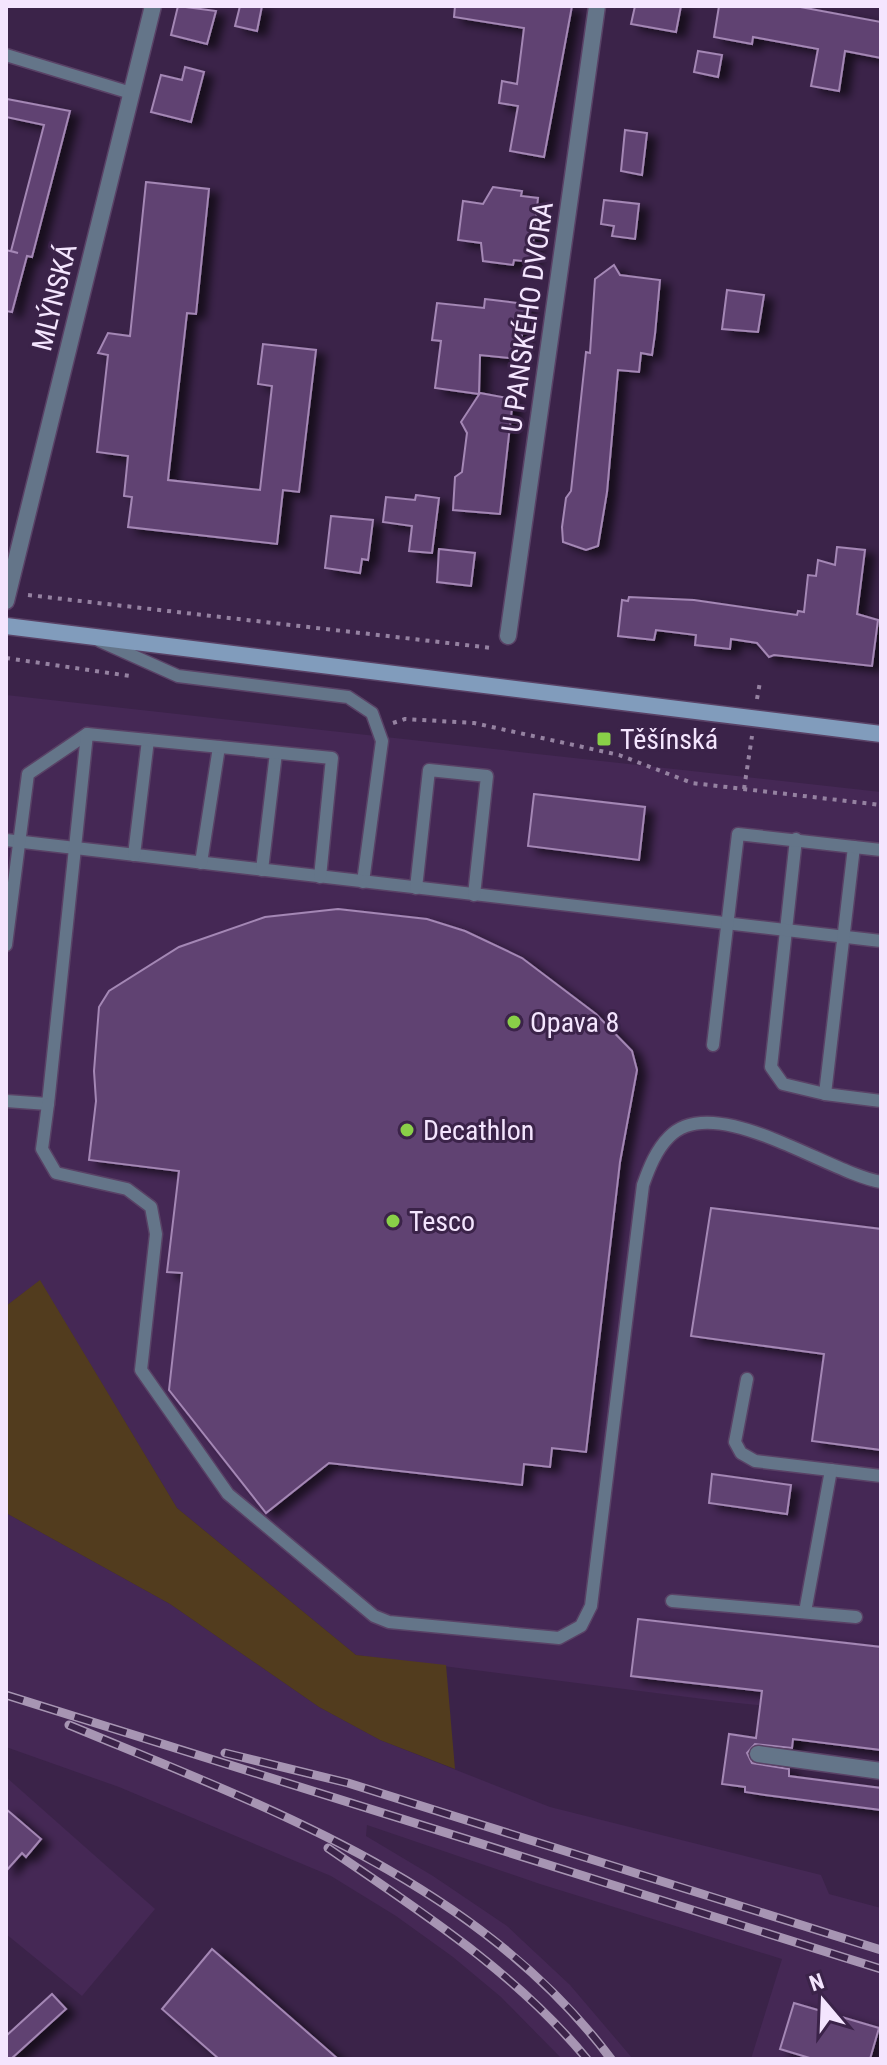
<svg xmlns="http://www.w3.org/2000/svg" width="887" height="2065" viewBox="0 0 887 2065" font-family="'Roboto Condensed',sans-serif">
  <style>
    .built { fill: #452855 }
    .green { fill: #523c1e }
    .building { fill: #614372; stroke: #a487b5; stroke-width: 2; filter: url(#shadow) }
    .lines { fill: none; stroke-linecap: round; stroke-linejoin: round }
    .lane-casing { stroke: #594266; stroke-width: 15 }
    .street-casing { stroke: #594266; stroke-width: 19 }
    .secondary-casing { stroke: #594266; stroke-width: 19 }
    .path { stroke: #9582a1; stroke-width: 4; stroke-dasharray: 4 6; stroke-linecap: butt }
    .lane { stroke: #647589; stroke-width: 12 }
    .street { stroke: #647589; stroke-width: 16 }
    .secondary { stroke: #819cbc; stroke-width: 16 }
    .rail-casing { stroke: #a795b3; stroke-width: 9 }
    .rail { stroke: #3b2349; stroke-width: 6; stroke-dasharray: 18; stroke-linecap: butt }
    .poi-dot { fill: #89cf48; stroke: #3b2349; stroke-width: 3 }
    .labels { text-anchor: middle; stroke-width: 6; stroke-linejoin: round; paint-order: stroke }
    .street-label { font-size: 28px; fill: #f4e5fe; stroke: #3b2349 }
    .poi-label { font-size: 28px; fill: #f4e5fe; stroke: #3b2349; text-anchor: start }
  </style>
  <defs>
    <filter id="shadow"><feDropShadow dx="9" dy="5" stdDeviation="4" flood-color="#0009"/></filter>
  </defs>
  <rect width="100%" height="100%" fill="#3b2349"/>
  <g class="built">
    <path d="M6,695L881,792V1718L719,1701L356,1655L177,1508L40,1281L6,1306Z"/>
    <path d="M6,1513L170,1604L319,1707L380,1740L550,1807L821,1875L829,1894L881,1908V2059H751L782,1959L540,1884L367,1825L366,1836L433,1876L507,1926L570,1985L633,2059H562L501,1997L453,1957L396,1916L331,1876L119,1787L6,1747Z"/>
    <path d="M6,1777L155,1909L82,1996L6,1934Z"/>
  </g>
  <path class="green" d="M40,1280L177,1508L356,1655L446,1665L455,1769L380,1740L319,1707L170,1604L6,1513V1306Z"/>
  <g class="building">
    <path d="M178,6L216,11L207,44L171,35Z"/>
    <path d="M240,6H262L257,31L235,26Z"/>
    <path d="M455,6H572L544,157L510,151L518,106L499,103L502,81L517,84L524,28L454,17Z"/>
    <path d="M635,6H681L676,32L631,24Z"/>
    <path d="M719,6H795L881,22V58L845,51L839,91L811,86L818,49L753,37L752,44L714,37Z"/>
    <path d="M698,51L722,55L718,77L694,72Z"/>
    <path d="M185,67L204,72L191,122L151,112L161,75L182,80Z"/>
    <path d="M7,99L70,111L32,257L27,256L12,312L6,311V250L18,253L11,251L44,125L6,117Z"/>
    <path d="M625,130L647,133L642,175L621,171Z"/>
    <path d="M146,182L209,189L196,314L187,313L168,480L260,490L272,386L258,384L263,344L316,350L299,492L283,490L277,544L128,527L132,497L124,496L128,456L97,452L108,355L98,353L108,333L130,336Z"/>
    <path d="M493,187L522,191L521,196L538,198L531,262L514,260L513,265L483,261L481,243L458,240L463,201L483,204Z"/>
    <path d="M604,200L639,204L635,239L612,236L614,226L601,224Z"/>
    <path d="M614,265L620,275L660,280L655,334L652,355L641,353L639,372L618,370L607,492L598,546L586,550L563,542L562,527L566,498L571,491L586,352L590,353L595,279Z"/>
    <path d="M727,290L764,295L758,332L722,329Z"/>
    <path d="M485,299L526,304L519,359L480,355L479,394L435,388L441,341L432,340L437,303L484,308Z"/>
    <path d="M480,393L513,399L500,514L453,510L455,477L462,472L467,433L461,422Z"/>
    <path d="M416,495L439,498L432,553L409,551L412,526L383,522L386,497L415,500Z"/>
    <path d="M331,516L373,520L368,560L362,559L360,573L325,568Z"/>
    <path d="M837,547L865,550L857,614L878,620L872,666L774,655L769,657L757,643L731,639L730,649L695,645L696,635L656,630L654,640L618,636L622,600L628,601L629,597L694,600L797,615L798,611L804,612L808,575L816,576L818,560L835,565Z"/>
    <path d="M439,549L475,553L471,586L437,582Z"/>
    <path d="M534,794L645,807L639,860L528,846Z"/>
    <path d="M338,909L427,919L465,931L522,958L596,1014L632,1051L637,1070L620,1162L586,1452L552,1448L550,1467L524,1464L522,1485L329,1463L266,1513L169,1390L182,1273L167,1272L179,1171L89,1160L96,1101L94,1071L99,1007L109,991L179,947L265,917Z"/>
    <path d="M711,1208L881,1229V1450L812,1441L824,1354L691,1336Z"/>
    <path d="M712,1474L791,1485L787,1514L709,1503Z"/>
    <path d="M638,1619L881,1647V1750L793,1739L792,1748L755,1744L747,1753L752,1763L789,1769V1776L881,1788V1810L765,1795L745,1792V1787L722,1784L729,1734L756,1738L762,1691L631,1676Z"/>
    <path d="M6,1809L41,1839L26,1857L22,1853L6,1871Z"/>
    <path d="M212,1949L338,2059H219L162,2009Z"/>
    <path d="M52,1994L66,2009L11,2059H6V2036Z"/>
    <path d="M794,2003L879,2028L870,2059H813L780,2049Z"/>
  </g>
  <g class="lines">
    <defs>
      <g id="lane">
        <path d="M6,55L131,93"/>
        <path d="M100,641L178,676L348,697L372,713L382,741L363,882"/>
        <path d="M796,839L771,1067L783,1084L825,1094"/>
        <path d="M6,840L881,941"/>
        <path d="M854,847L825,1094L881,1101"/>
        <path d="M134,855L148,740"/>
        <path d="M201,863L219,747"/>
        <path d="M262,870L276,753"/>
        <path d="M416,888L429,770L487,776L474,895"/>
        <path d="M6,945L28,774L87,734"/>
        <path d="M713,1045L738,834L881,850"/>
        <path d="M6,1101L48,1104L87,734L332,758L320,877"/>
        <path d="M48,1104L42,1149L56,1173L127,1189L151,1207L156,1234L141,1370L228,1494L374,1616L389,1622L559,1638L581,1626L591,1606L643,1185C649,1168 656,1150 669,1137C714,1090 828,1173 881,1182"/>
        <path d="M747,1379L735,1442L741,1453L755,1461L881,1476"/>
        <path d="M672,1601L856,1617"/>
        <path d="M805,1612L831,1470"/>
      </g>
      <g id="street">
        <path d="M6,601L153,6"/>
        <path d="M508,636L597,6"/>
        <path d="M758,1754L881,1771"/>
      </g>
      <path id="secondary" d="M6,626L881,734"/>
    </defs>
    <use href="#lane" class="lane-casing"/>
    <use href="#street" class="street-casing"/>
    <use href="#secondary" class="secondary-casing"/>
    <g class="path">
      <path d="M28,595L492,648"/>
      <path d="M6,658L130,676"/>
      <path d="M757,699L760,682"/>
      <path d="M393,723L405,719L474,723L619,755L692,783L881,805"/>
      <path d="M744,789L752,736"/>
    </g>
    <use href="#lane" class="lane"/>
    <use href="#street" class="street"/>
    <use href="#secondary" class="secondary"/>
    <defs>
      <g id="rail">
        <path d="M6,1695L881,1969"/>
        <path d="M69,1725C264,1806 480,1883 611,2059"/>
        <path d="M225,1753L348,1783L881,1950"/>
        <path d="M328,1848C421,1912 514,1971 587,2059"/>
      </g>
    </defs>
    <use href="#rail" class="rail-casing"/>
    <use href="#rail" class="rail"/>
  </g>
  <g class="poi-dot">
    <rect x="596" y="731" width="16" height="16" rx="4"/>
    <circle cx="514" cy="1022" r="8"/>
    <circle cx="407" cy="1130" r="8"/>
    <circle cx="393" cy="1221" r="8"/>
  </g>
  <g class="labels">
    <g class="street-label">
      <text transform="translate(54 297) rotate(-76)" y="10">MLÝNSKÁ</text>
      <text transform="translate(527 317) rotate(-82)" y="10">U PANSKÉHO DVORA</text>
    </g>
    <g class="poi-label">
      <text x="620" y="749">Těšínská</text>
      <text x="530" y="1032">Opava 8</text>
      <text x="423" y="1140">Decathlon</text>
      <text x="409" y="1231">Tesco</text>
    </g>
  </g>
  <rect width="887" height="2065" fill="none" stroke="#f4e5fe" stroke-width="16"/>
  <g transform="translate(823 2001) rotate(341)" stroke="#3b2349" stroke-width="6" paint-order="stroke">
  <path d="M0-6L14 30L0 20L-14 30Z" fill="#f4e5fe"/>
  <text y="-12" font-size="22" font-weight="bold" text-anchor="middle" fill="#f4e5fe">N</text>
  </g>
</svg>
